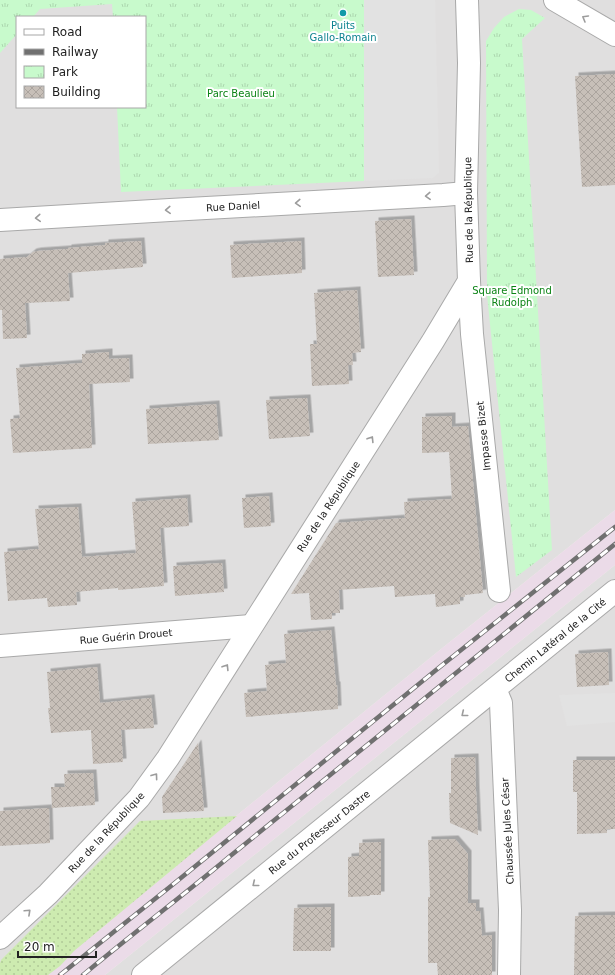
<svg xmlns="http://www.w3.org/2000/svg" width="615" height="975" viewBox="0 0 615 975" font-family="'DejaVu Sans',sans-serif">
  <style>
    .residential { fill: #e0dfdf; fill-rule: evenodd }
    .industrial { fill: #ebdbe8 }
    .grass { fill: url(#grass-dots) }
    .park { fill: url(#park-tufts) }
    .parking { fill: #e2e2e2 }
    .building { fill: url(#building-cross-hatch); filter: url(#shadow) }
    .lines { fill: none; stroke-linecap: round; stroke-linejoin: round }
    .minor-casing { stroke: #a9a9a9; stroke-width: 24 }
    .minor { stroke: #fff; stroke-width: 22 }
    .rail-casing { stroke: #707070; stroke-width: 4.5 }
    .rail { stroke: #fff; stroke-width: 3; stroke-dasharray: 9; stroke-linecap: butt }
    .oneway { stroke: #9c9c9c }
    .culture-dot { fill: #0f9aa8; stroke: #fff; stroke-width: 1.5 }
    .labels { text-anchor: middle; stroke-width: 4; stroke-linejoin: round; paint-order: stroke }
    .culture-label { font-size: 10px; fill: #0d838f; stroke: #fff }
    .park-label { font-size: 10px; fill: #0c8416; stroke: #fff }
    .street-label { font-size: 10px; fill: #222; stroke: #fff }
  </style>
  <defs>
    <pattern id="grass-dots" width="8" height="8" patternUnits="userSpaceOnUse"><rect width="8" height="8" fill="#cdebb0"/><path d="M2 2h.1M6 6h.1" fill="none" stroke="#b0c997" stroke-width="1.8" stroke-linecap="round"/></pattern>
    <pattern id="park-tufts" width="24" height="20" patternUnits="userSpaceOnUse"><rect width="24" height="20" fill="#c8facc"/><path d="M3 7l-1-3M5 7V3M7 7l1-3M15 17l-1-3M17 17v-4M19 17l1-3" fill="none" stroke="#acd6af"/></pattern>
    <pattern id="building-cross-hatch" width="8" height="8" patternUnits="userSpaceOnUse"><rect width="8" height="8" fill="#c7bfb8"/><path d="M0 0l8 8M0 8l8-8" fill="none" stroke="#aba49e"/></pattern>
    <filter id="shadow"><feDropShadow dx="3.5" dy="-3.5" stdDeviation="0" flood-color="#0004"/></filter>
  </defs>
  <rect width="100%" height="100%" fill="#f2efe9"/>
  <g class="residential">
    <path d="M0,0H615V510L446,645L41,975H0ZM17,17H145V107H17Z"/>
    <path d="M615,565V975H105Z"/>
  </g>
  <path class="industrial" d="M615,510V565L105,975H41L446,645Z"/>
  <path class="grass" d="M237,816L74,951L60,966L48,975H0V963L1,960L140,821Z"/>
  <g class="park">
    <path d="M0,0H364V181L121,192L117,107H145V17H113L112,4L40,9L33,17H17V34L0,53Z"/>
    <path d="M519,9L531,10L545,18L522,39L552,550L516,577L487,295L486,41L494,28L504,17Z"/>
  </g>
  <g class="parking">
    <path d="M364,0H435L439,170V173L433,178L364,181Z"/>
    <path d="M615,693V722L567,726L559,695Z"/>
  </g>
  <g class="building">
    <path d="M615,74V185L582,187L575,76Z"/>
    <path d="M411,219L414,275L378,277L375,221Z"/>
    <path d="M141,241L143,267L68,273L70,301L25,303L27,338L3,339L2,310H0V259L27,257L33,252L38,251L68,249V248L105,245V243Z"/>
    <path d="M301,241L302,273L232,278L230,245Z"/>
    <path d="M357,290L361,352L352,353L353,365H348L349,384L312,386L310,344H317L314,293Z"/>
    <path d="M109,352V359L129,358L130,382L89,384L92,448L13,453L10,419L20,418L16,368L82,363V354Z"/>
    <path d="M307,398L310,436L269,439L266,400Z"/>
    <path d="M216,404L219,440L148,444L146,409Z"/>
    <path d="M452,416V427L468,426L483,593L465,595V597H460V604L436,607L435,594L395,597L394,586L339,590L340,613H332V619L311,620L309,593L291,594L336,523L405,518L404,502L452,499L449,452L422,453V417Z"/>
    <path d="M269,496L271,526L244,528L242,498Z"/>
    <path d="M187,498L189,526L160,528L164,586L118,590V588L76,592L77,605L48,607L47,598L8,601L4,552L39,549L35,509L78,507L82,557L136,553L132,502Z"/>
    <path d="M222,563L224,592L175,596L173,566Z"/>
    <path d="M331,630L336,685H337L338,709L246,717L244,693L267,691L265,665L286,663L284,634Z"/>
    <path d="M608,652L609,685L577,687L575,654Z"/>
    <path d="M97,667L100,703L151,698L154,728L121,730L123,762L93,764L91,730L51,733L48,708H50L47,672Z"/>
    <path d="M198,743L204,811L163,813L162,797Z"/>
    <path d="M475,757L476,791L478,835L450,823L449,793H451V758Z"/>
    <path d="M573,760H615V829H607V833L577,834V792H573Z"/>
    <path d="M93,773L95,805L52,808L51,787H65L64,774Z"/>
    <path d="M49,808L50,843L0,846V811Z"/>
    <path d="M455,839L468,854V903H476V911H480L482,936L492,935V975H438L437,963H428V897H430L428,840Z"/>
    <path d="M381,842V895H370V896L348,897V857L359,856V843Z"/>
    <path d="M331,907V951H293L294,908Z"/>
    <path d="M615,915V975H574L575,916Z"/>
  </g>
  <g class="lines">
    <defs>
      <g id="minor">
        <path d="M555,0L615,35"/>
        <path d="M0,220L170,210L443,195L466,193"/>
        <path d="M469,281L472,334L499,591"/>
        <path d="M0,646L251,626"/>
        <path d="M495,689L501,703L510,910L509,975"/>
        <path d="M0,938L48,894L139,798L168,758L433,341L469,281L466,193L469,63L467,0"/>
        <path d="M143,975L615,591"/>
      </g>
    </defs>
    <use href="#minor" class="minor-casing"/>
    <use href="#minor" class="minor"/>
    <defs>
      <g id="rail">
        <path d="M60,975L171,886L441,666L615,527"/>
        <path d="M83,975C131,935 181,897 229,857L615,544"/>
      </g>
    </defs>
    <use href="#rail" class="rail-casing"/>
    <use href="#rail" class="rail"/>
  </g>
  <defs><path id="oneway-chevron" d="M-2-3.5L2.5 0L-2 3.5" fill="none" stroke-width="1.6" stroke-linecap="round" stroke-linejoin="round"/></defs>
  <g class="oneway">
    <use href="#oneway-chevron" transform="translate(585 18) rotate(-150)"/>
    <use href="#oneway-chevron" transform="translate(428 196) rotate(177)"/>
    <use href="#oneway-chevron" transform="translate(298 203) rotate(177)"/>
    <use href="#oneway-chevron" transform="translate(168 210) rotate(177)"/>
    <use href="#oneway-chevron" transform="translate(38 218) rotate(176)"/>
    <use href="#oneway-chevron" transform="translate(371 439) rotate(-58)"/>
    <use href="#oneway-chevron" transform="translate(226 667) rotate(-58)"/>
    <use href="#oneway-chevron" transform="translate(464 714) rotate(141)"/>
    <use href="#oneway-chevron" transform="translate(155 776) rotate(-54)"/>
    <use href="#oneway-chevron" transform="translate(255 884) rotate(141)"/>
    <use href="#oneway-chevron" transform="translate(28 912) rotate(-43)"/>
  </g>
  <circle class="culture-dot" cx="343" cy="13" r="4"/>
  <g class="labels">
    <g class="culture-label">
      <text x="343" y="29">Puits<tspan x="343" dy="12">Gallo-Romain</tspan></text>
    </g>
    <g class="park-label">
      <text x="241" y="97">Parc Beaulieu</text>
      <text x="512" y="294">Square Edmond<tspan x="512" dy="12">Rudolph</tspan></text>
    </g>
    <g class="street-label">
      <text transform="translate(233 206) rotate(-3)" y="4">Rue Daniel</text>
      <text transform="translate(468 210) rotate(-91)" y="4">Rue de la République</text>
      <text transform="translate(483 436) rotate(-96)" y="4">Impasse Bizet</text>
      <text transform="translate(328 506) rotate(-57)" y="4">Rue de la République</text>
      <text transform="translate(126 636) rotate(-5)" y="4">Rue Guérin Drouet</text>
      <text transform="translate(555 640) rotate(-39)" y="4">Chemin Latéral de la Cité</text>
      <text transform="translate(507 831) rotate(-93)" y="4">Chaussée Jules César</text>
      <text transform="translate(106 832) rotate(-47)" y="4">Rue de la République</text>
      <text transform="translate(319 832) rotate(-39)" y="4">Rue du Professeur Dastre</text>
    </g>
  </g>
  <rect x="16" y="16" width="130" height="92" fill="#ffffff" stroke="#a7a7a7"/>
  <rect x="24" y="29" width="20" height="6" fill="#ffffff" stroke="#a7a7a7"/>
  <text x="52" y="36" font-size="12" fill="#222222">Road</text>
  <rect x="24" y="49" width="20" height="6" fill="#707070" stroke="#a7a7a7"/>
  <text x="52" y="56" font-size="12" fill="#222222">Railway</text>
  <rect x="24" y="66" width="20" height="12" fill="url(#park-tufts)" stroke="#a7a7a7"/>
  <text x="52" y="76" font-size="12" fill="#222222">Park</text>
  <rect x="24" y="86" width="20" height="12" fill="url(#building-cross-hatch)" stroke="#a7a7a7"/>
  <text x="52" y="96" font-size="12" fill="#222222">Building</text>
  <path d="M18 951v6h78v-6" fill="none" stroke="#222222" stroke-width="2"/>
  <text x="24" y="951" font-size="12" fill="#222222" stroke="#ffffff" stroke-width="3" paint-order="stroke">20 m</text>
</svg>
